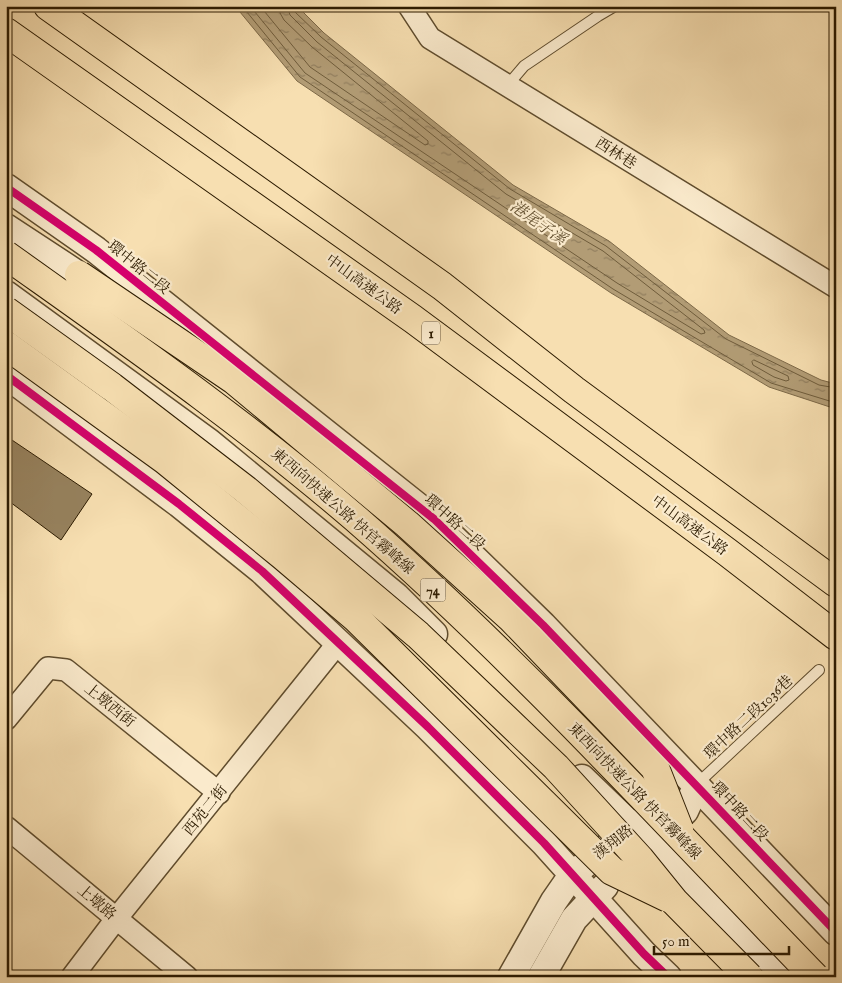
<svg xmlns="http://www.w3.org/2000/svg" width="842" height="983" viewBox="0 0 842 983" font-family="'IM FELL English','Noto Serif TC',serif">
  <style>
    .water { fill: url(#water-ripples); stroke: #7c6847 }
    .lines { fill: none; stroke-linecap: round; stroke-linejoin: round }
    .shore { stroke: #6f5c3b; stroke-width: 1 }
    .building { fill: #96815d; stroke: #2c1b01 }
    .service-casing { stroke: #5f4c2d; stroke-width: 12 }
    .minor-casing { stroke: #5f4c2d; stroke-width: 24 }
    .tertiary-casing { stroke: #5f4c2d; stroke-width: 29 }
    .motorway-casing { stroke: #2c1b01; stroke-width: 30 }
    .service { stroke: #faeacc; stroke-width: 10 }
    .minor { stroke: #faeacc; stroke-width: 21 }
    .tertiary { stroke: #faeacc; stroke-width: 26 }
    .motorway { stroke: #f7dfb1; stroke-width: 28 }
    .trunk-bridge-casing { stroke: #2c1b01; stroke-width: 30; stroke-linecap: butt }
    .trunk-bridge { stroke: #f7dfb1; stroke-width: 28 }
    .cycleway-casing { stroke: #faeacc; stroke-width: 11 }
    .cycleway { stroke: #d6006c; stroke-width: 8 }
    .labels { text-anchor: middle; stroke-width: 4.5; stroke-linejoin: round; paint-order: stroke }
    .shield { fill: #faeacc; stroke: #6a593e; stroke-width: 1 }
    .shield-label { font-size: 14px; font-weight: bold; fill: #2c1b01 }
    .street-label { font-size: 15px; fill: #2c1b01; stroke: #faeacc }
    .water-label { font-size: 16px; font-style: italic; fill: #624f2f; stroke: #faeacc }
  </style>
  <defs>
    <pattern id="water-ripples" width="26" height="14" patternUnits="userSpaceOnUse" patternTransform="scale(1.25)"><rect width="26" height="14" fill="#b29c75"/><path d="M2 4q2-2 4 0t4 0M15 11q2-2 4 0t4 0" fill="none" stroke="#917e5e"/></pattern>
  </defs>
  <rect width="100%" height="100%" fill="#f7dfb1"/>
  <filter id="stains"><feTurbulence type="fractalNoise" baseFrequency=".004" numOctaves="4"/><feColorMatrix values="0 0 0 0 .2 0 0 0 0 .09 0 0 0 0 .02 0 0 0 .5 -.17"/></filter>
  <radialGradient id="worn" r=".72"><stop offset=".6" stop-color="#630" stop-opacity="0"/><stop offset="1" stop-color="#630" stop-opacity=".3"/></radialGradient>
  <path class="water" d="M235,6H297L324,33L513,185L609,241L729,335L821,380L836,384V409L769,387L611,293L297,81Z"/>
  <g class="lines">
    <g class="shore">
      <path d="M242,6L300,77L613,289L771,383L836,403"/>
      <path d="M250,6L305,73L617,283L701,334L705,333L704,330L603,251L506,194L317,42L290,15L287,6"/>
      <path d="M260,6L310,67L425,145L428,144V141L312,47L284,20L280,13V6"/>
      <path d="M294,6L295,12L321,37L510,189L606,246L726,339L819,385L836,388"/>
      <path d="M754,360L788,376L789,380L786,381L774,377L753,365L752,362Z"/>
    </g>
  </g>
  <path class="building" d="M6,436L92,494L61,540L6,499Z"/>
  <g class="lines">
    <defs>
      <g id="service">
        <path d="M507,86L524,66L598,16L615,6"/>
        <path d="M697,784L819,670"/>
      </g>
      <g id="minor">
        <path d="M409,6L430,38L836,287"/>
        <path d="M6,719L48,668L66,670L219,793"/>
        <path d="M6,827L187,977"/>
        <path d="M72,977L116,919L338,643"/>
      </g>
      <g id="tertiary">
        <path d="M6,187L96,250L434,519L543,625L836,932"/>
        <path d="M6,227L79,275"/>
        <path d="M6,294L209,442L396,596L434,634"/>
        <path d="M6,375L179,504L262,571L428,727L544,843L644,954L668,977"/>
        <path d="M582,778L633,827L651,842L712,906L788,977"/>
        <path d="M661,833L685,811L697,785"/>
        <path d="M511,977L554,901L572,875L637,823"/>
        <path d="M541,977L574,919L605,886"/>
      </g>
      <g id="motorway">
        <path d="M48,6L442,286L574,390L836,583"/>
        <path d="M6,32L413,319L727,552L836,636"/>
      </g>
    </defs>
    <use href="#service" class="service-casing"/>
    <use href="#minor" class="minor-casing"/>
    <use href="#tertiary" class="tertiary-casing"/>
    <use href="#motorway" class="motorway-casing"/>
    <use href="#service" class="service"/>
    <use href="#minor" class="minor"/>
    <use href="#tertiary" class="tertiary"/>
    <use href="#motorway" class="motorway"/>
    <defs>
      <g id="trunk-bridge">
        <path d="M6,255C124,339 245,423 355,518C518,660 664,821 815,977"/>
        <path d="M79,275L234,380L407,524L511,618L655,768L679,829"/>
        <path d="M6,311L112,387L246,490L418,635L556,767L640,859L674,901L749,977"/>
        <path d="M6,345L165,460L283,556L356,618L612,871L668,898"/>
      </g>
    </defs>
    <use href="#trunk-bridge" class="trunk-bridge-casing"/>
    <use href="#trunk-bridge" class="trunk-bridge"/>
    <defs>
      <g id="cycleway">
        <path d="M6,187L96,250L434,519L543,625L836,932"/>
        <path d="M6,375L179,504L262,571L428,727L544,843L644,954L668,977"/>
      </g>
    </defs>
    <use href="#cycleway" class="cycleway-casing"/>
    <use href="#cycleway" class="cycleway"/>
  </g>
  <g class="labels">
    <g class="shield">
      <rect x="422" y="321.5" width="18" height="23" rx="4"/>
      <rect x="420.5" y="578.5" width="25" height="23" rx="4"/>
    </g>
    <g class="shield-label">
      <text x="431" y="338">1</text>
      <text x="433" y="595">74</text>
    </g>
    <g class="street-label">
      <text transform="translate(616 153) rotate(32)" y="5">西林巷</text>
      <text transform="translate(139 267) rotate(39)" y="5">環中路二段</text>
      <text transform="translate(364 284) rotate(36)" y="5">中山高速公路</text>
      <text transform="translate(343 511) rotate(41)" y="5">東西向快速公路 快官霧峰線</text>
      <text transform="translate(455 522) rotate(42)" y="5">環中路二段</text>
      <text transform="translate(690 525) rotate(36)" y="5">中山高速公路</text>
      <text transform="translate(110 705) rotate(39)" y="5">上墩西街</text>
      <text transform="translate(748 717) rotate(-43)" y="5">環中路二段1036巷</text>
      <text transform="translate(635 791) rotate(46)" y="5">東西向快速公路 快官霧峰線</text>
      <text transform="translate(205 810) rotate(-51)" y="5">西苑二街</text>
      <text transform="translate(740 811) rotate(47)" y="5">環中路二段</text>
      <text transform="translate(613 842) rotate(-38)" y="5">漢翔路</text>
      <text transform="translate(97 902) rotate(40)" y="5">上墩路</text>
    </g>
    <g class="water-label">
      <text transform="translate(539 222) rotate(35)" y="6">港尾子溪</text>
    </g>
  </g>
  <rect width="842" height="983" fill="none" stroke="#f7dfb1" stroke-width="25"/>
  <rect x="8" y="8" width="827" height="968" fill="none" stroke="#2c1b01" stroke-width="2.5"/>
  <rect x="12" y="12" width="817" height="958" fill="none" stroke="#2c1b01"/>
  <path d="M654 946v8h135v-8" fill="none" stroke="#2c1b01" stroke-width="2.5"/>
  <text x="662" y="946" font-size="15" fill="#2c1b01" stroke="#faeacc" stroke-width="4" paint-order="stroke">50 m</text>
  <rect width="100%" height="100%" filter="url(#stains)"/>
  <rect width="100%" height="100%" fill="url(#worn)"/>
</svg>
